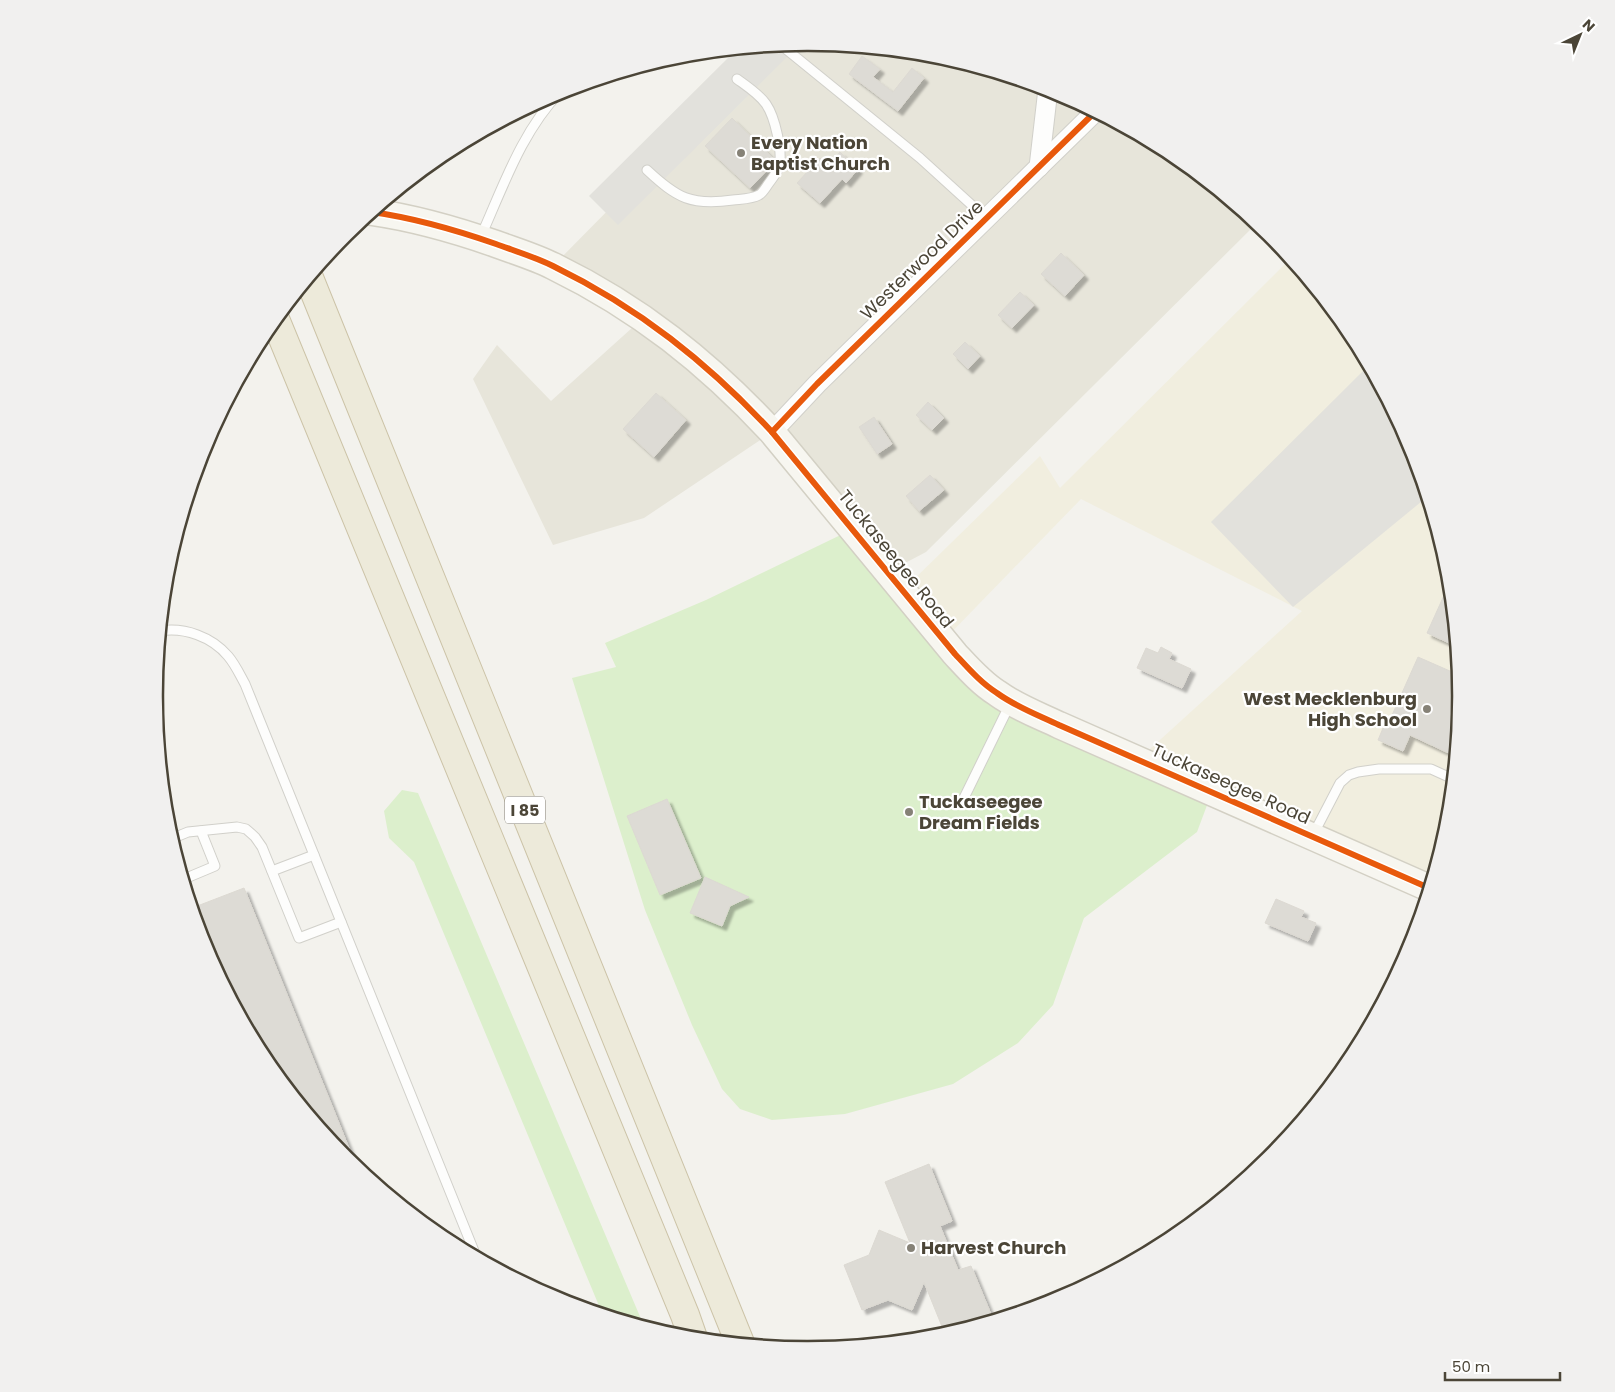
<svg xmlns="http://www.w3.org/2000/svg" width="1615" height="1392" viewBox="0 0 1615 1392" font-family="Poppins,sans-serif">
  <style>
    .residential { fill: #e7e5da }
    .education { fill: #f1eedf }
    .green { fill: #dcefcc }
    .parking { fill: #e2e1dc }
    .building { fill: #dddbd5; stroke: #dcd9d2; filter: url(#shadow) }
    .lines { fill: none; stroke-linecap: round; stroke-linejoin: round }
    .lane-casing { stroke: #d1d0ca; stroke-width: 11 }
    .street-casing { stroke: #d1d0ca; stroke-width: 21 }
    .secondary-casing { stroke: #d3d0c4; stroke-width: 29 }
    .highway-casing { stroke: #ccc3a7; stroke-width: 30 }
    .lane { stroke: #fdfdfc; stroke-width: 9 }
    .street { stroke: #fdfdfc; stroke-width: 19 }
    .secondary { stroke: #f7f6f0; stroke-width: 26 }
    .highway { stroke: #edeada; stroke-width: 28 }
    .cycleway-casing { stroke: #fff; stroke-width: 9 }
    .cycleway { stroke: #e8590c; stroke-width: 6 }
    .poi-dot { fill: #868277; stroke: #fff; stroke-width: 2 }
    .labels { text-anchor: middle; stroke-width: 4.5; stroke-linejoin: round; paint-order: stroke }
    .shield { fill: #fff; stroke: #817d73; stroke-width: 1 }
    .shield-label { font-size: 16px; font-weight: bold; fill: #4b4537 }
    .poi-label { font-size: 18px; font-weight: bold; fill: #4b4537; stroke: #fff; text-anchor: start }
    .street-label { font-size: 18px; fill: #4b4537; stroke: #fff }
    .rim { fill: none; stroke: #4b4537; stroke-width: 2.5 }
  </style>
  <defs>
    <filter id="shadow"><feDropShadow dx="4.5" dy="4.5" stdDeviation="1" flood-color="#0004"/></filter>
  </defs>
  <rect width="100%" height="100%" fill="#f3f2ed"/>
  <path class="residential" d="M808,43L935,55L1058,92L1171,153L1257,223L926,552L888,572L772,432L644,518L553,545L473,379L497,345L551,401L643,318L553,266L770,46Z"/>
  <path class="education" d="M1290,259L1351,333L1411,446L1448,569L1461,696L1448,824L1430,886L1140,758L1302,611L1081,499L945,639L905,588L1040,456L1060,488Z"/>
  <g class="green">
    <path d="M853,529L997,693L1212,792L1197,832L1084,918L1053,1005L1018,1043L953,1084L845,1114L772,1120L740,1109L722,1089L692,1025L645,910L572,678L616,667L605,643L706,600Z"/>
    <path d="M402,790L418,793L644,1326L602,1313L414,862L389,838L384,811Z"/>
  </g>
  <g class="parking">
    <path d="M801,43L618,225L589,196L737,49Z"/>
    <path d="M1364,370L1377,381L1411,446L1427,497L1293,607L1211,522Z"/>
  </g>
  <g class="building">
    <path d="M862,56L880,69L873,77L893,92L912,68L924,78L898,111L849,74Z"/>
    <path d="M732,118L774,159L773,164L750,188L705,146Z"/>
    <path d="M840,152L858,169L846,183L842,179L820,203L797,183L820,158L828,165Z"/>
    <path d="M1061,253L1084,275L1065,296L1041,274Z"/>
    <path d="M1020,292L1034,305L1012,328L998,315Z"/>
    <path d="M965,342L980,356L968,369L953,354Z"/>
    <path d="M656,393L686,420L654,457L623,429Z"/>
    <path d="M928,402L944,418L932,430L916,415Z"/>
    <path d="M874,417L892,444L877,454L859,427Z"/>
    <path d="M930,475L944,490L919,511L906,496Z"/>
    <path d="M1450,582L1456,646L1427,633Z"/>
    <path d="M1161,647L1172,653L1169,659L1191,669L1182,688L1137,668L1146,648L1158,653Z"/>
    <path d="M1418,657L1459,675L1461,696L1455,756L1410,735L1403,751L1378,740L1386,721L1389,722Z"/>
    <path d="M667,799L701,878L660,895L627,816Z"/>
    <path d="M705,877L749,897L730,906L722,926L690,913Z"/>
    <path d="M244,888L357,1168L345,1158L264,1059L204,946L192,908Z"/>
    <path d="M1276,899L1304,911L1301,917L1316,923L1308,941L1265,923Z"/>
    <path d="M929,1164L952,1221L940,1226L958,1270L971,1266L993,1319L945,1334L924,1282L912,1310L888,1300L862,1310L844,1265L869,1255L879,1230L910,1243L885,1182Z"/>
  </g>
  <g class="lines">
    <defs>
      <g id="lane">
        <path d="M781,45L920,158L986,218"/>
        <path d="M647,170C677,198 691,206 733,200C741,199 752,199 759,195C763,193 766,187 769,183C772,179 777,172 779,167C783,152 775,117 766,104C759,94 748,87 737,79"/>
        <path d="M481,236C503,187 522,131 560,92"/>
        <path d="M160,631C185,627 212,637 228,656C235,664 240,675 245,684L476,1256"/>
        <path d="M962,802L1010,704"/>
        <path d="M1313,835L1340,783L1349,775L1358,772L1379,769H1431L1453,779"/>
        <path d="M171,839L188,832L237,827L246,829L255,837L262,847L299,938L341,922"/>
        <path d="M272,871L314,855"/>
        <path d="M184,879L215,866L201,831"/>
      </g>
      <g id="street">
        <path d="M1039,167L1048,89"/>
        <path d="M772,432L817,384L1095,112"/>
      </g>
      <path id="secondary" d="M372,212C414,218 456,230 496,244C515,251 535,257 553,266C639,308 707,362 772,432L955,654C968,668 981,683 997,693C1016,707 1038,715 1059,725L1429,888"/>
      <g id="highway">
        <path d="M309,278L740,1343"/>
        <path d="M275,319L685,1315L693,1338"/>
      </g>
    </defs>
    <use href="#lane" class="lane-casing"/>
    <use href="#street" class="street-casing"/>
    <use href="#secondary" class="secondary-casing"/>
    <use href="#highway" class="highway-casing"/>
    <use href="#lane" class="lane"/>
    <use href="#street" class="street"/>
    <use href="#secondary" class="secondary"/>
    <use href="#highway" class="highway"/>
    <defs>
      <g id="cycleway">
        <path d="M372,212C414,218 456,230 496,244C515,251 535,257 553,266C639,308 707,362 772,432L955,654C968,668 981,683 997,693C1016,707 1038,715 1059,725L1429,888"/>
        <path d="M772,432L817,384L1095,112"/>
      </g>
    </defs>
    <use href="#cycleway" class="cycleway-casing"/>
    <use href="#cycleway" class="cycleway"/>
  </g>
  <g class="poi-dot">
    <circle cx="741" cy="153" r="5"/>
    <circle cx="1427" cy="709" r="5"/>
    <circle cx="909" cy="812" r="5"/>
    <circle cx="911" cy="1248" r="5"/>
  </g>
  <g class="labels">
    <rect class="shield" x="505" y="796.5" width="40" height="27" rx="4"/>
    <g class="shield-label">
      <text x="525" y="816">I 85</text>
    </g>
    <g class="poi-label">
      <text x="751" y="149">Every Nation<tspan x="751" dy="21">Baptist Church</tspan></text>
      <text x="1417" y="705" text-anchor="end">West Mecklenburg<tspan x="1417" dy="21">High School</tspan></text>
      <text x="919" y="808">Tuckaseegee<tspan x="919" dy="21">Dream Fields</tspan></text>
      <text x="921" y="1254">Harvest Church</text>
    </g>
    <g class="street-label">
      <text transform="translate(922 260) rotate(-44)" y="6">Westerwood Drive</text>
      <text transform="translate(896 559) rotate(51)" y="6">Tuckaseegee Road</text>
      <text transform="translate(1231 784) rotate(24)" y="6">Tuckaseegee Road</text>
    </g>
  </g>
  <path d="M0 0H1615V1392H0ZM807 51H808A644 644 0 0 1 1452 695V697A644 644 0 0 1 808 1341H807A644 644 0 0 1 163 697V695A644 644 0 0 1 807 51Z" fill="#f1f0ef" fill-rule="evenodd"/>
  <path class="rim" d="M807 51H808A644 644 0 0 1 1452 695V697A644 644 0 0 1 808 1341H807A644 644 0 0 1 163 697V695A644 644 0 0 1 807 51Z"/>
  <g transform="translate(1580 35) rotate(43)" stroke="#ffffff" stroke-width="4" paint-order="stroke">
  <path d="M0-4L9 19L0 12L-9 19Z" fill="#4b4537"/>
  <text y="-8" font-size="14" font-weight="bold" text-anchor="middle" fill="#4b4537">N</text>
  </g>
  <path d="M1445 1372v8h115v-8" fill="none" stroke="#4b4537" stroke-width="2.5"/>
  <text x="1452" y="1372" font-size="15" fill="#4b4537" stroke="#ffffff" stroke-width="4" paint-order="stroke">50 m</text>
</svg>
